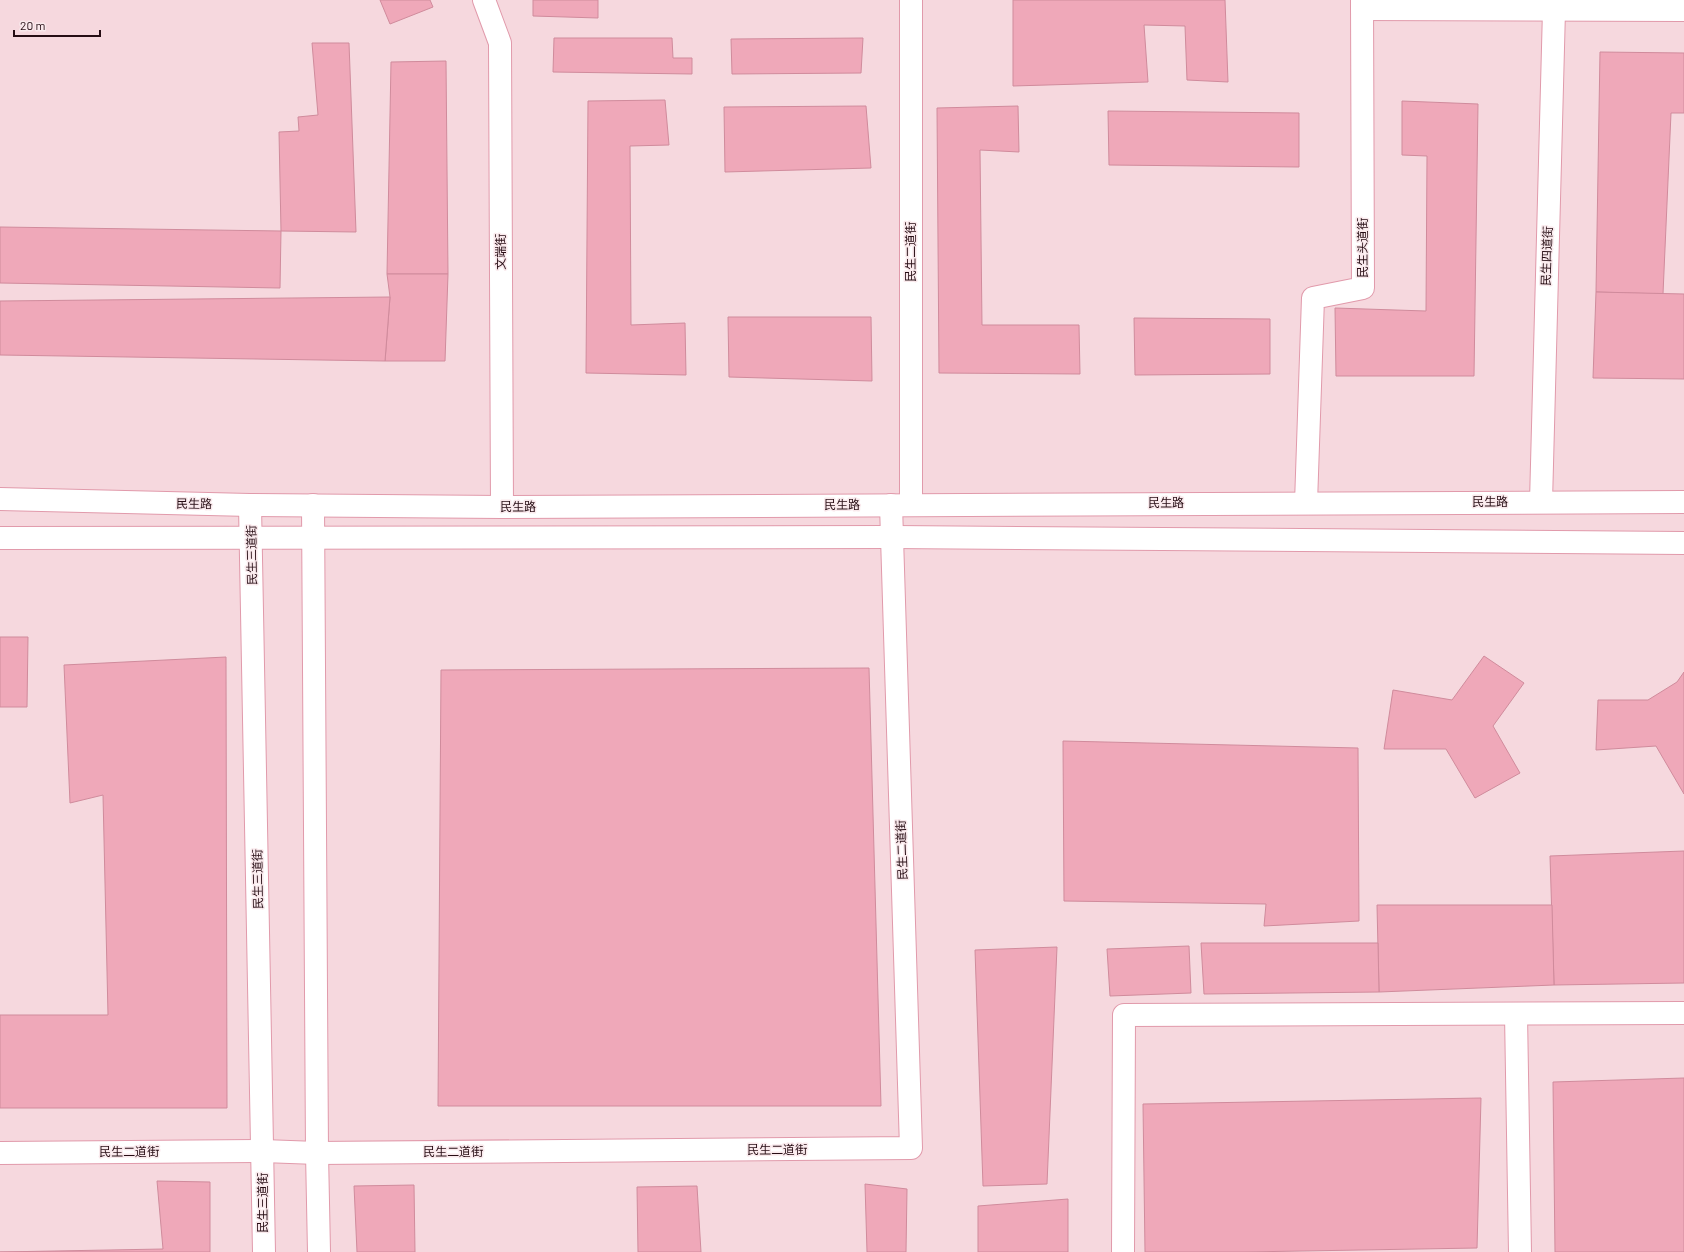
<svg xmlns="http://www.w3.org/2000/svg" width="1684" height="1252" viewBox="0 0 1684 1252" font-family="Barlow,'Noto Sans SC',sans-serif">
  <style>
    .building { fill: #efa8b9; stroke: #d08b9c }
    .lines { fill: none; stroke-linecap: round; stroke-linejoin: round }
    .street-casing { stroke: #e19aab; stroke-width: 24 }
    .secondary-casing { stroke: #e19aab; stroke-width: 24 }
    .street { stroke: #fff; stroke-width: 22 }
    .secondary { stroke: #fff; stroke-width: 22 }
    .labels { text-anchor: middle; stroke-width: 3; stroke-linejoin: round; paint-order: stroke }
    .street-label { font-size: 12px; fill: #260d14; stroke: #f9e9ec }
  </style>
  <rect width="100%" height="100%" fill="#f6d8de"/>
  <g class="building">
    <path d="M380,0H430L433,7L390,24Z"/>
    <path d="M533,0H598V18L533,16Z"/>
    <path d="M1013,0H1225L1228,82L1187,80L1185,26L1144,25L1148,82L1013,86Z"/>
    <path d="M554,38H672L673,58H692V74L553,72Z"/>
    <path d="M863,38L861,73L732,74L731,39Z"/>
    <path d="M312,43H349L356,232L281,231L279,132L299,131L298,117L318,115Z"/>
    <path d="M1600,52L1684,53V113H1671L1663,294L1596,292Z"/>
    <path d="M446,61L448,274H387L391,62Z"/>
    <path d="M665,100L669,145L630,146L631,325L685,323L686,375L586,373L588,101Z"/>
    <path d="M1402,101L1478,104L1474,376H1336L1335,308L1426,311L1427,156L1402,155Z"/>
    <path d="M866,106L871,168L725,172L724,107Z"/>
    <path d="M1018,106L1019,152L980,150L982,325H1079L1080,374L939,373L937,108Z"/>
    <path d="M1108,111L1299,113V167L1109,165Z"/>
    <path d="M0,227L281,231L280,288L0,283Z"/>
    <path d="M387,274H448L445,361H385L390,297Z"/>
    <path d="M1596,292L1684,294V379L1593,378Z"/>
    <path d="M390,297L385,361L0,355V301Z"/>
    <path d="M728,317H871L872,381L729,377Z"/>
    <path d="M1134,318L1270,319V374L1135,375Z"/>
    <path d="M0,637H28L27,707H0Z"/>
    <path d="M1484,656L1524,683L1493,726L1520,773L1475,798L1446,749H1384L1393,690L1452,700Z"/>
    <path d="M226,657L227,1108H0V1015H108L103,795L70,803L64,665Z"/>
    <path d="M869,668L881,1106H438L441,670Z"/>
    <path d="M1684,672V794L1656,746L1596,750L1598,700H1648L1677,682Z"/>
    <path d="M1063,741L1358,748L1359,921L1264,926L1266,904L1064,901Z"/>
    <path d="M1684,851V983L1554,985L1550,856Z"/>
    <path d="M1377,905H1552L1554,985L1379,992Z"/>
    <path d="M1201,943H1378L1379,992L1204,994Z"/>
    <path d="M1189,946L1191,993L1110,996L1107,949Z"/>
    <path d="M1057,947L1047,1184L983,1186L975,950Z"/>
    <path d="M1684,1078V1252H1555L1553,1082Z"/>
    <path d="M1481,1098L1477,1248L1245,1252H1145L1143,1104Z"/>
    <path d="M157,1181L210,1182V1252H0L163,1249Z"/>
    <path d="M865,1184L907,1189L906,1252H867Z"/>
    <path d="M414,1185L415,1252H357L354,1186Z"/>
    <path d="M697,1186L701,1252H638L637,1187Z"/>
    <path d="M1068,1199V1252H978V1206Z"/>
  </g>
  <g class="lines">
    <defs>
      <g id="street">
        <path d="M1362,9L1684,10"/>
        <path d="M1541,502L1554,10"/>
        <path d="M1306,503L1313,298L1363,288L1362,0"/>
        <path d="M1516,1014L1520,1252"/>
        <path d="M0,1153L263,1151L317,1153L911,1148L891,505"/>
        <path d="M1123,1252L1124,1015L1684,1013"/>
      </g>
      <g id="secondary">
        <path d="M484,0L500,43L502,507"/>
        <path d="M0,499L250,505L502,507L1684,502"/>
        <path d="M911,504V0"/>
        <path d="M250,505L264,1252"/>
        <path d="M313,505L317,1153L319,1252"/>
        <path d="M0,538L893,537L1684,543"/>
      </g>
    </defs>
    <use href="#street" class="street-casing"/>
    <use href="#secondary" class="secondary-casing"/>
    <use href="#street" class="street"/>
    <use href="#secondary" class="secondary"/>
  </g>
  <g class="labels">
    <g class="street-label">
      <text transform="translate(1363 248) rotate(-90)" y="4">民生头道街</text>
      <text transform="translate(501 252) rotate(-90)" y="4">文端街</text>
      <text transform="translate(911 252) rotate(-90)" y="4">民生二道街</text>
      <text transform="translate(1547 256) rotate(-88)" y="4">民生四道街</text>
      <text x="1490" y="506">民生路</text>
      <text x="1166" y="507">民生路</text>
      <text transform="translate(194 504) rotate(1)" y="4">民生路</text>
      <text x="842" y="509">民生路</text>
      <text x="518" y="511">民生路</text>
      <text transform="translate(252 555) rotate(-91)" y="4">民生三道街</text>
      <text transform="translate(902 850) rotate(-92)" y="4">民生二道街</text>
      <text transform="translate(258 879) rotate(-91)" y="4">民生三道街</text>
      <text x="777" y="1154">民生二道街</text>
      <text x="129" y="1156">民生二道街</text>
      <text x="453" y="1156">民生二道街</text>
      <text transform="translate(263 1203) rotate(-90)" y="4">民生三道街</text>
    </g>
  </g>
  <path d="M14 30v6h86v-6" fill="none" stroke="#260d14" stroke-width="2"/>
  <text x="20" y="30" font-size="12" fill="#260d14" stroke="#f9e9ec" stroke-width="3" paint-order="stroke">20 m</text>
</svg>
